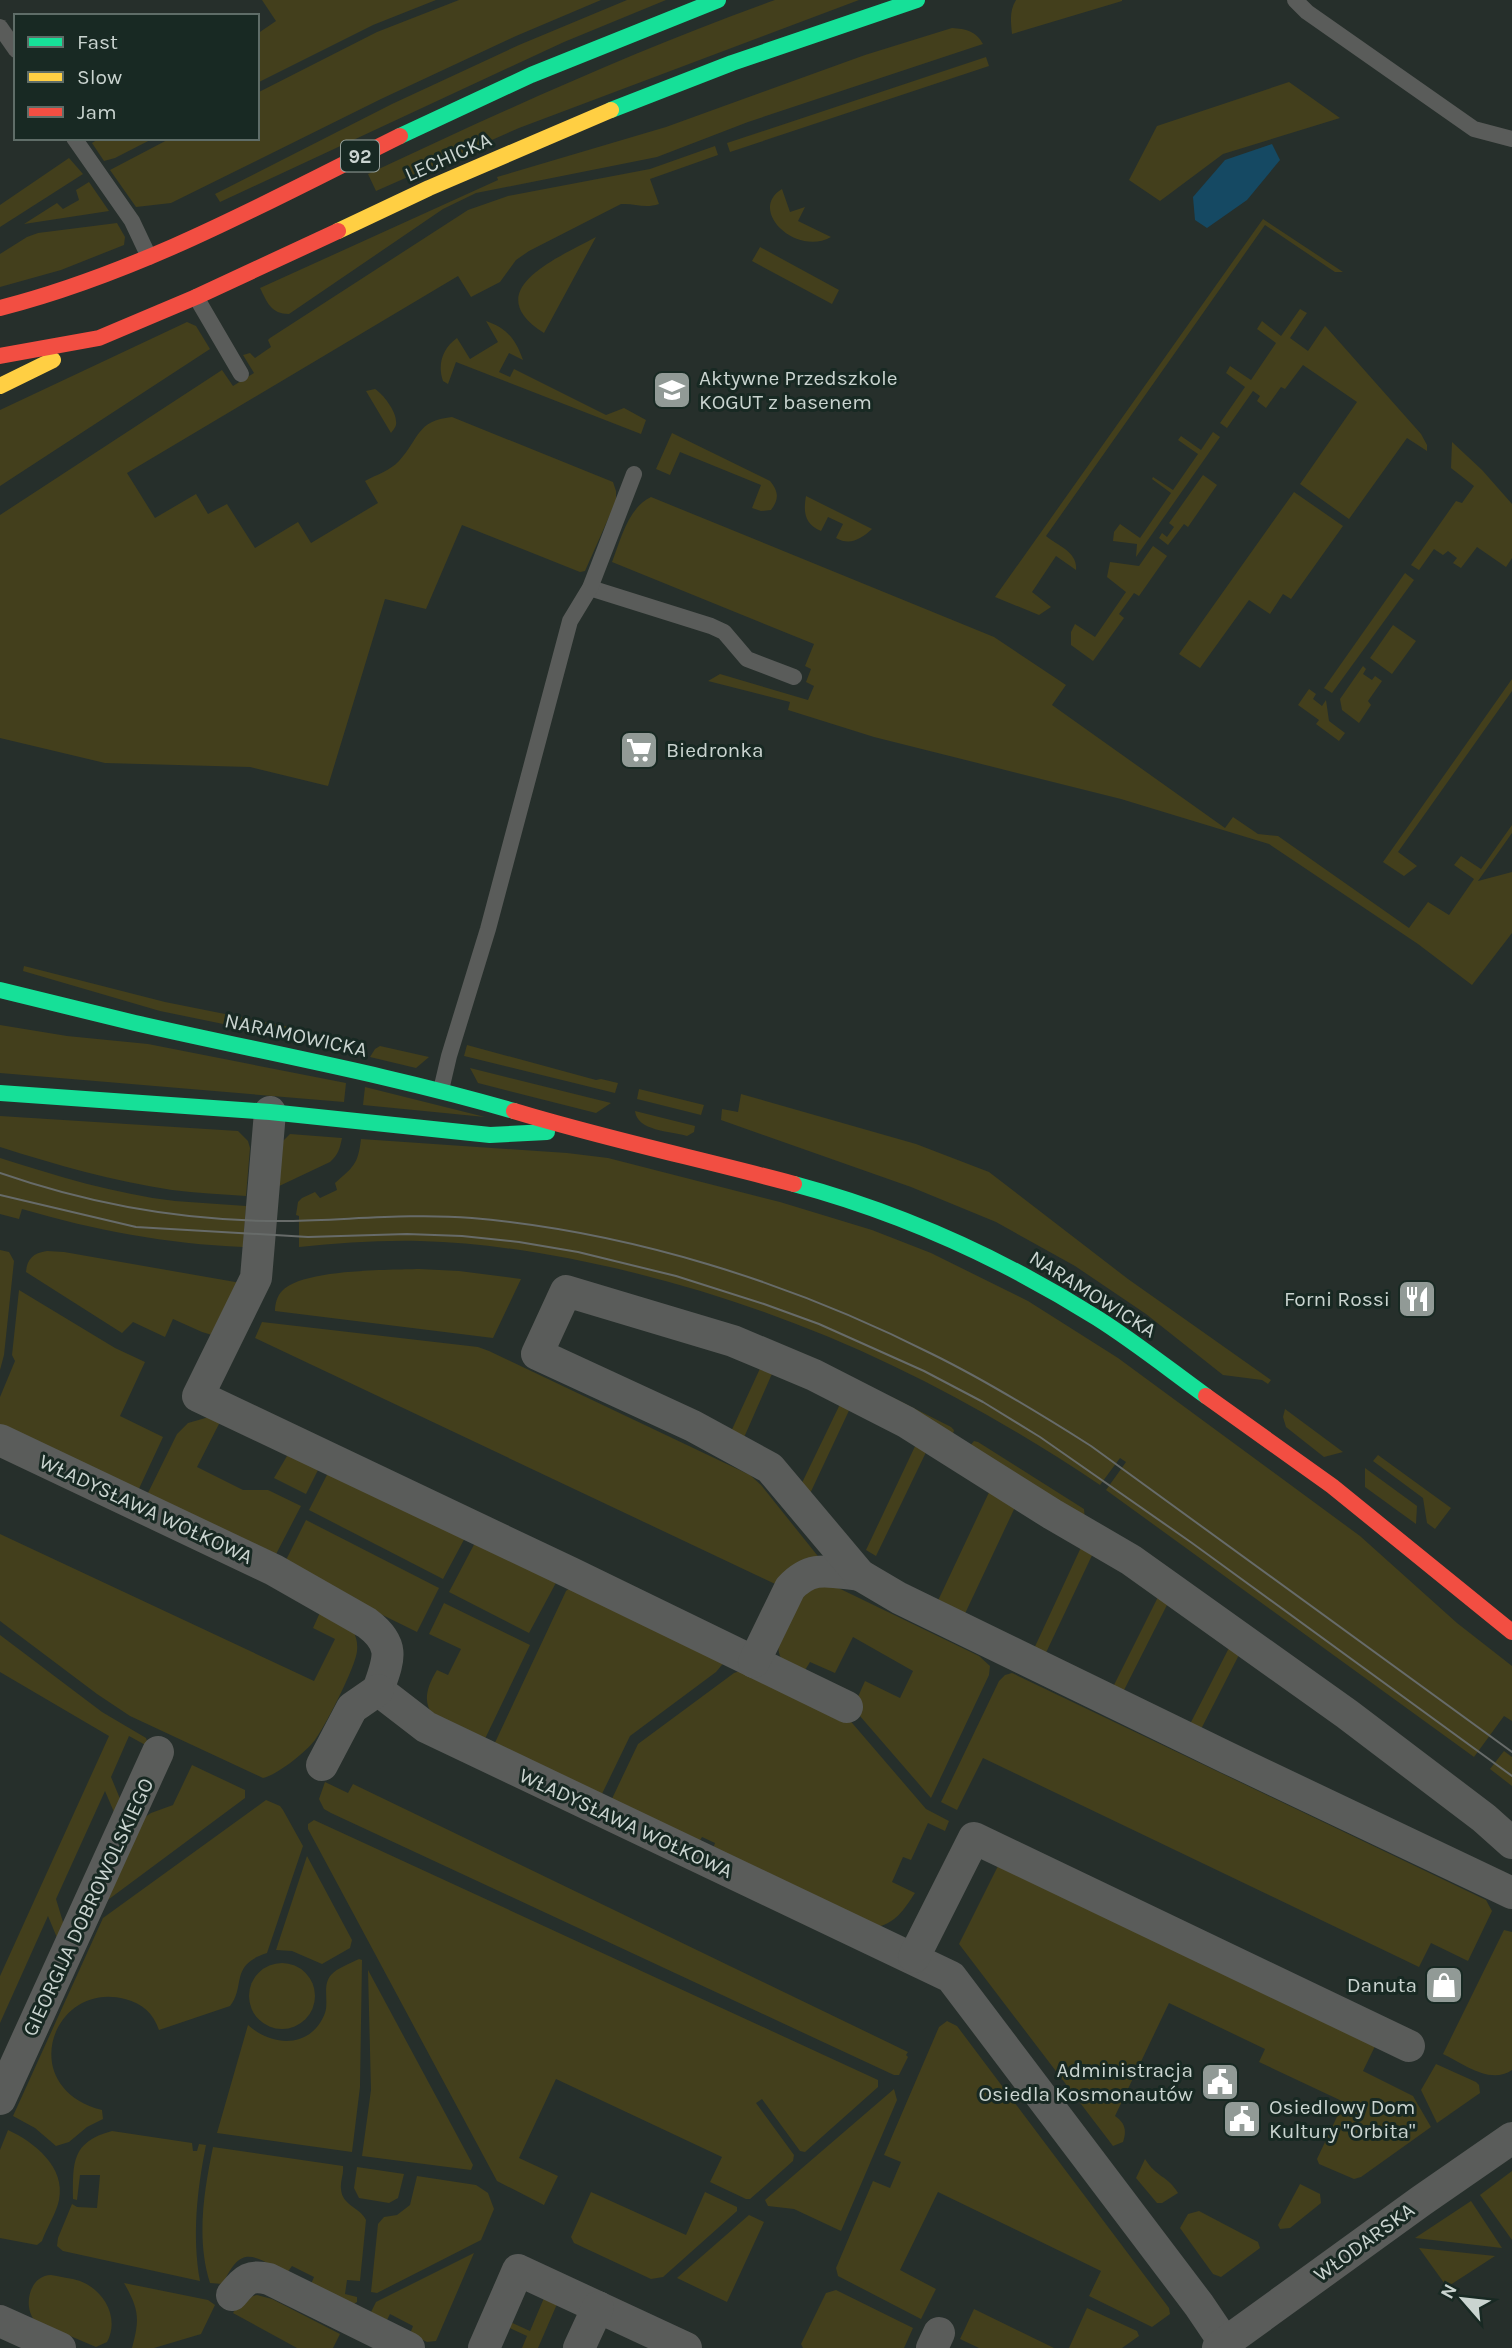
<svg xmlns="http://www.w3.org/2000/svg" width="1512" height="2348" viewBox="0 0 1512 2348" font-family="Karla,sans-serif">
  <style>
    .green { fill: #433f1c }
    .water { fill: #154963 }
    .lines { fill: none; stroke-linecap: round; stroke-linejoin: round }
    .lane { stroke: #5a5c5a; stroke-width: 16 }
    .street { stroke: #5a5c5a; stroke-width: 32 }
    .fast { stroke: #16e098; stroke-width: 16 }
    .slow { stroke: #ffcf43; stroke-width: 16 }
    .jam { stroke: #f24e42; stroke-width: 16 }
    .tram { stroke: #676b69; stroke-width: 2 }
    .labels { text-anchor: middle; stroke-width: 6; stroke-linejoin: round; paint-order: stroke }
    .shield { fill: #182923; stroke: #95a19c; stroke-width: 2 }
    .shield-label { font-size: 19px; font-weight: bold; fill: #cad4d0 }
    .street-label { font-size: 21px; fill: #cad4d0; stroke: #182923 }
    .poi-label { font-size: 21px; fill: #cad4d0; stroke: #182923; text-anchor: start }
  </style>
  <rect width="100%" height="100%" fill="#262f2b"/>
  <g class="green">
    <path d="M262,0H436L373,25L257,83V34L276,21Z"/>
    <path d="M459,0H601L516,36L381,99L171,203L136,207L110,170L171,138H257V93L377,32Z"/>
    <path d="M627,0H666L564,42L220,202L215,194L392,104L519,45Z"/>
    <path d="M775,0H859L519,128L376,191L368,174C502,111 636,50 775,0Z"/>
    <path d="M1016,0H1122V1L1012,34C1011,22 1009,11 1016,0Z"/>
    <path d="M952,28C966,29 976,31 983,44L748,122L657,157L476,193L443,209L289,314C271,314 267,302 260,288L498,180L497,177L666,127L865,55Z"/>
    <path d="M986,57L989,66L730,152L727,143Z"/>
    <path d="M1289,82L1340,118L1223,154L1160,201L1129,180L1157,126Z"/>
    <path d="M100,138H154L115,158L104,161L92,143Z"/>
    <path d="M715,146L718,155L650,179L659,204C644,209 635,203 621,204L529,251L516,260L500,282L471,297L458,276L127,473L155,518L196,494L208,514L227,504L255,548L298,522L311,543L378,503L365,481C376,475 391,470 399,461C420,438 416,421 452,417L613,482L616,491V501L585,571L580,572L462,525L426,609L385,599L328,786L250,767L105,763L0,738V515L222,370L233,386L254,373L243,355L250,353L255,358L271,347L268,340L270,338L468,210L508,196L650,169Z"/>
    <path d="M69,158L83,174L0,227V205Z"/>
    <path d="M89,182L109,211L24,224L57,203L63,209L79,200L76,190Z"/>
    <path d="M782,189L790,212L805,207L798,221L831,237C796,257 747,210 782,189Z"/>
    <path d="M1263,219L1343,272H1335L1265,225L1046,536C1058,546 1078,552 1076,570L1056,556L1032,592L1051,607L1039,615L995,597Z"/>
    <path d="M117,223L125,237L124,245L61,270L0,287V254L27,237L38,233Z"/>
    <path d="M596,237L544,333C476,290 560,257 596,237Z"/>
    <path d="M760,247L839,290L832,304L752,261Z"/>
    <path d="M1300,309L1307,313L1290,338L1308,351L1325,326L1327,328L1421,434L1427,445V451L1407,438L1349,519L1300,484L1357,402L1303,365L1285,389L1281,387L1266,408L1257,401L1260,396L1253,391L1227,428L1220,423L1245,387L1226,373L1230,366L1251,380L1276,343L1257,329L1262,321L1281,336Z"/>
    <path d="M486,321C507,328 516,340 523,360L509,353L499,372L510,377L514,369L606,415L624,408L646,420L641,434L456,362L448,384L443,381C437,364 443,348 457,338L470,359L498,342Z"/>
    <path d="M187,322L196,326L210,349L0,486V410Z"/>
    <path d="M375,389C383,394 396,411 396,421C397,426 394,429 391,433L366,391Z"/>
    <path d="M1213,432L1220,437L1136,557L1137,544L1113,541L1114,532L1120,524L1140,538L1171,493L1152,479L1153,477L1173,490L1198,454L1178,440L1181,436L1201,450Z"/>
    <path d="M672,433L770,481C779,492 779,499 771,510L761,511L752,508L761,485L680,452L670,475L656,469Z"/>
    <path d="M1452,442L1482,470L1512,504V558L1506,567L1477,547L1461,568L1453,563L1457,558L1448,551L1443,555L1434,549L1419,570L1411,565L1456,501L1462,503L1474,486L1451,468Z"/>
    <path d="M1203,475L1217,485L1188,527L1184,524L1168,545L1159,538L1162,533L1167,537L1174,527L1169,523Z"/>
    <path d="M1294,492L1343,526L1291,599L1283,594L1270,614L1249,600L1200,668L1179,654Z"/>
    <path d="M806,496L872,529C861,539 850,546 836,538L843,524L828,517L821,531C805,524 803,513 806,496Z"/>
    <path d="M651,497L994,637L1066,685L1052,705L1225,828L1233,817L1258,834L1278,836L1409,928L1428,902L1449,915L1474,879L1454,865L1461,856L1481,869L1512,825V833L1478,881L1512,872V933L1472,985L1418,944L1269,844L1121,799L874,737L788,710L790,702L708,681L720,674L808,700L814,686L806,682L811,669L805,666L814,644L612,562C621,539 628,508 651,497Z"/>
    <path d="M1153,546L1167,556L1139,596L1134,593L1119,614L1124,618L1093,661L1071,645V632L1075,624L1095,637L1126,592L1107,577L1110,562L1139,566Z"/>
    <path d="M1405,573L1414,580L1332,693L1324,688Z"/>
    <path d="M1393,625L1416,641L1392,674L1370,658Z"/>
    <path d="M1363,666L1366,669L1363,674L1372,680L1375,676L1382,681L1368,701L1371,705L1359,723L1342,710L1340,699Z"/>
    <path d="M1512,679V691L1398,852L1417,866L1404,876L1383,862Z"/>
    <path d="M1309,689L1316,694L1313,699L1322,706L1326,700L1329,721L1345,733L1339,741L1316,724L1319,720L1298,705Z"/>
    <path d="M24,966L165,1002L295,1028L282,1036L160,1011L23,971Z"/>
    <path d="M0,1025L67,1036L148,1044L346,1083L344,1102L0,1073Z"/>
    <path d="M467,1045L596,1080L601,1079L618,1083L615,1093L464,1056Z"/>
    <path d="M380,1046L429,1057L416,1068L370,1057L375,1049Z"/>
    <path d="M470,1068L611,1103L596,1113L478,1083Z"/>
    <path d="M365,1087L485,1117L363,1105Z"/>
    <path d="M639,1089L704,1105L701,1115L637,1099Z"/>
    <path d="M741,1094L916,1144L989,1172L1128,1279L1271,1380L1268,1384L1262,1380L1223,1375L1146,1314L1075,1266L996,1222L911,1187L721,1120L722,1109L738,1112Z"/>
    <path d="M635,1111L695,1126L694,1132L687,1136C670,1131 637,1131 635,1111Z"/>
    <path d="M0,1116L238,1131L248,1141L250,1148L246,1196C222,1194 196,1193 172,1190C113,1181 57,1165 0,1147Z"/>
    <path d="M290,1134L342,1138C340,1148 338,1155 330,1162L275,1188L279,1145Z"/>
    <path d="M361,1139L567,1153L608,1158L780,1202L872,1230L931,1253L1028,1301L1118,1358L1360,1536L1457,1623L1512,1666V1721L1504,1716L1474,1757L1106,1490L1126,1462L1120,1458L1100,1485C954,1387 807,1316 635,1273C565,1256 493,1243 420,1241C380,1240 339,1243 299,1247V1216L296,1215L298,1202L302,1198L315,1192L320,1198L337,1190L335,1183C353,1167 358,1165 361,1139Z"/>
    <path d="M0,1158C57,1176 115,1194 175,1201C198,1203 222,1204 246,1206L243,1247C167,1244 94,1230 22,1209L19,1219L0,1214Z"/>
    <path d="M0,1250L9,1252L14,1261L4,1355L0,1370Z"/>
    <path d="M47,1251L64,1252L241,1283L212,1335L202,1332L173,1319L165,1337L133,1322L122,1333L26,1272C27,1259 33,1253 47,1251Z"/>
    <path d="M419,1269L459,1271L521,1279L493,1338L275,1311C275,1304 277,1296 282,1291C302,1269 389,1270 419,1269Z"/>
    <path d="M19,1290L115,1348L145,1362L120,1416L163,1437L136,1495L0,1429V1397L15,1361L12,1355Z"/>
    <path d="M262,1322L478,1347L489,1351L750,1475L761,1485L821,1560L780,1585L773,1583L255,1338Z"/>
    <path d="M763,1362L775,1367L742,1442L729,1436Z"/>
    <path d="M892,1397L951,1427L954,1430L953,1434L969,1447L974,1441L978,1442L1084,1509L1085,1521L890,1401Z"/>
    <path d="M843,1398L853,1402L807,1500L799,1489Z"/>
    <path d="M1285,1409L1343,1452L1324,1457L1286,1427L1283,1417Z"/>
    <path d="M209,1417L221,1420L197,1467L243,1490H268L301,1506L273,1560L145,1499L177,1434L188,1423Z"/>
    <path d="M918,1440L929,1446L876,1556L866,1550Z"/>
    <path d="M290,1451L320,1466L306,1494L274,1478Z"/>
    <path d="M1378,1455L1451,1508L1435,1529L1427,1523L1423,1498L1373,1461Z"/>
    <path d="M1365,1468L1417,1506L1416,1524L1365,1487Z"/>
    <path d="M330,1469L467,1534L443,1579L309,1510Z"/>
    <path d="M992,1486L1017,1503L962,1620L935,1607Z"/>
    <path d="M306,1520L439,1588L417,1632L283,1566Z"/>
    <path d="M0,1534L314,1681L335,1639L313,1628L322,1608L353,1630C356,1637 358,1643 357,1651C356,1666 325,1727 315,1740C306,1752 277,1775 263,1778L130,1716L97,1694L0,1621Z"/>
    <path d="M477,1539L558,1579L529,1633L449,1592Z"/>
    <path d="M1083,1543L1095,1549L1043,1659L1032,1653Z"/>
    <path d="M826,1582L979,1656L990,1666L989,1675L931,1798L853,1708L865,1681L900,1698L913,1671L853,1637L835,1673L810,1662L802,1675C795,1670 785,1665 781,1658C772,1642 789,1614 794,1599Z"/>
    <path d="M573,1585L726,1660L716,1672L630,1736L599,1800L492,1749L566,1591Z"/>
    <path d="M1162,1589L1171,1597L1121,1696L1111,1691Z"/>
    <path d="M444,1603L530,1645L482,1745C447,1725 408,1717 437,1670L448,1675L461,1649L429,1634Z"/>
    <path d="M0,1635L102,1712L146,1738L149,1747L129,1736L111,1777L123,1806L117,1819L105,1791L56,1899L66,1932L60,1945L48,1916L0,2023V1976L109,1736L0,1672Z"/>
    <path d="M1232,1642L1242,1649L1199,1733L1188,1728Z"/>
    <path d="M746,1669L847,1717L926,1809L949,1821L945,1831L928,1823L911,1860L903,1857L892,1882L915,1893C903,1911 896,1923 874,1928L713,1849L715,1843L702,1837L696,1847L609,1805L638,1744L734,1673Z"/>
    <path d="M1012,1673L1486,1900L1492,1911L1468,1961L1431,1943L1419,1967L983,1758L957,1810L941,1802L999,1681L1005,1675Z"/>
    <path d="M1504,1751L1512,1757V1786L1490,1769Z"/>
    <path d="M192,1765L245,1790V1798L97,1908L142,1819L151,1813L173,1805Z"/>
    <path d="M325,1782L348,1793L353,1784L908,2052L906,2055L908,2057L899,2075H894L331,1813L324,1809L319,1799Z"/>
    <path d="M266,1800L280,1806L283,1810L303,1846L267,1953C229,1965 246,1986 230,2006L159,2030C153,2013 143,2004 125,1999C53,1980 14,2087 102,2110L103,2119L87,2127L69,2142L56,2146L35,2128L13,2116L103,1918Z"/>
    <path d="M314,1820L878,2080V2087L805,2152L800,2151L762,2099L756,2103L794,2155L793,2161L750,2199H746L710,2182L722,2157L556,2079L519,2158L558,2176L544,2205L497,2181L308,1829V1824Z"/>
    <path d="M307,1856L352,1940L350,1948L322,1964L292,1951L276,1950Z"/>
    <path d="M1000,1862L1378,2040L1363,2071L1413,2096L1431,2127L1361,2177L1354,2179L1319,2164L1317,2159L1344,2102L1259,2062L1265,2049L1169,2003L1115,2116C1125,2123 1127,2130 1123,2142L1113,2146L959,1944Z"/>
    <path d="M1504,1930L1512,1932V2070C1490,2085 1464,2064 1443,2054Z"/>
    <path d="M359,1959L362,1960L360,2087L352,2152L217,2133L248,2025C272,2047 311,2049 325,2013C329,2001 322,1985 331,1975C337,1968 351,1963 359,1959Z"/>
    <circle cx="282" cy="1996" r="33"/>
    <path d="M368,1970L473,2165L471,2170L362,2156L371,2090Z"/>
    <path d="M947,2021L957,2026L1169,2308L1170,2314L1152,2327L1089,2296L1101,2271L938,2192L900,2270L936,2289L921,2319L838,2276L836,2268L873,2181L890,2188L901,2162L884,2155L939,2027Z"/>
    <path d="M1436,2064L1476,2082L1479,2085L1480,2093L1437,2123L1421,2090Z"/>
    <path d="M894,2089L897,2100L841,2231L794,2209L768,2206L765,2200Z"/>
    <path d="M8,2130C34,2142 66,2167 59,2200C56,2214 47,2227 42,2241L37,2245L0,2238V2150Z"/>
    <path d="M112,2131L192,2143L193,2151H197L199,2144L206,2145C197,2190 192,2236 200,2281L63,2251L57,2246L58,2238L72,2204L77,2207L97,2208L100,2175H80L77,2200L73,2199C73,2163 71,2142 112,2131Z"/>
    <path d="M213,2147L343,2166C344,2174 340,2181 341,2189C342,2206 360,2207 366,2220L360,2281L347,2280L345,2294L357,2297V2302L352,2305L311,2284L314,2277L292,2266L287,2273C254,2257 242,2242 223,2284L210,2283C196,2239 204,2191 213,2147Z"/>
    <path d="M1145,2159C1157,2178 1167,2175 1178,2193L1162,2203H1157L1136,2178Z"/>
    <path d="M357,2167L404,2174L398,2198L389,2203L359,2198L354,2188Z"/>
    <path d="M1512,2171V2240L1480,2195Z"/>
    <path d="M417,2176L476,2185L488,2193L494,2209L481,2240L377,2293L371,2292L378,2224L384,2217L397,2215L410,2205Z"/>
    <path d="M1300,2184L1320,2194L1321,2203L1290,2228L1280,2229L1278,2225Z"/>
    <path d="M591,2192L686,2235L705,2192L737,2207V2211L663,2277L651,2279L574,2243L571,2237Z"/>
    <path d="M1471,2201L1502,2248L1415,2238Z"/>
    <path d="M1199,2211L1258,2242L1260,2248L1221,2277L1213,2274L1180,2228L1188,2214Z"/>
    <path d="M749,2215L764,2222L727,2302L677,2278Z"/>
    <path d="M1419,2248L1495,2256L1447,2287Z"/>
    <path d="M474,2253L436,2341L427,2342L410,2334L413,2326L390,2314L386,2322L370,2314L376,2302Z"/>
    <path d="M51,2275C60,2277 71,2278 80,2281C104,2290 120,2318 107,2342L96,2347L35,2321C22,2306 30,2275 51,2275Z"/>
    <path d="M124,2283L208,2300L215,2305L201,2334L154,2348H132C140,2319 139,2309 124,2283Z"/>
    <path d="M836,2290L913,2328L904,2348H803L801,2344L826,2293Z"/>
    <path d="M257,2295L272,2299L340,2334L333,2348H297L233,2313C239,2302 244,2298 257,2295Z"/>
    <path d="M544,2298L557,2304L538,2348H522L527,2336L505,2326L508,2321L530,2331Z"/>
    <path d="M1087,2308L1137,2331L1139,2336L1122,2348H1069Z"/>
    <path d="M974,2309L1054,2348H979L960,2339Z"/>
  </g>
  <path class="water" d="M1272,144L1280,160L1247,200L1207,228L1195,220L1193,197L1225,160Z"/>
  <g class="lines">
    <g class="lane">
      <path d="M1295,0L1307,12L1474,129L1512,139"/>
      <path d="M0,27L16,50"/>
      <path d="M74,138L132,221L149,257"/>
      <path d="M196,297L241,374"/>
      <path d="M590,588L711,626L724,632L747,659L794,677"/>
      <path d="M441,1090L449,1056L488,929L570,621L590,588L634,474"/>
    </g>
    <g class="street">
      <path d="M270,1112L256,1278L198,1396L571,1573L847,1707"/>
      <path d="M0,1440L274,1570L367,1623C396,1645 389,1659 378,1690L426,1727L951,1977L1199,2305L1228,2348"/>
      <path d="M754,1662L790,1588C812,1564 830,1572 860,1575"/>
      <path d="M322,1765L352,1708L378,1690"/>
      <path d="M1512,1843L1484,1818L1347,1714L1131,1560L1052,1514L906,1422L814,1375L733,1341L566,1291L537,1354L693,1426L770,1468L860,1575L899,1598L1228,1758L1512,1893"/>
      <path d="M914,1957L974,1838L1409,2046"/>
      <path d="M0,2099L158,1752"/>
      <path d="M232,2295C245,2280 249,2274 269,2279L409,2348"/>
      <path d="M0,2321L60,2348"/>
      <path d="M484,2348L518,2270L686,2348"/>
      <path d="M579,2348L598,2307"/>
      <path d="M932,2348L939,2333"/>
      <path d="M1218,2348L1421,2201L1512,2138"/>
    </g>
    <g class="fast">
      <path d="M611,110L732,63L917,0"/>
      <path d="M400,136L531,75L718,0"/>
      <path d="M0,990C45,1001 90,1012 135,1023C262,1052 387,1074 514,1111"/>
      <path d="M0,1093L270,1112L490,1135L547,1132"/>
      <path d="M794,1184C902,1213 1003,1259 1097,1318C1135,1342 1170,1370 1206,1396"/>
    </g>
    <g class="slow">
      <path d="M338,231L429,188L611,110"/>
      <path d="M0,386L53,360"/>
    </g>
    <g class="jam">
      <path d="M0,308C141,272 271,200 400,136"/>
      <path d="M0,356L99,338L196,297L338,231"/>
      <path d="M514,1111C606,1139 701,1159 794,1184"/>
      <path d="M1206,1396L1332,1486L1512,1632"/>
    </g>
    <g class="tram">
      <path d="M0,1173C92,1205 190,1222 288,1221C349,1220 410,1213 472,1218C630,1232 790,1282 932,1354C987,1381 1039,1413 1091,1446L1512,1752"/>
      <path d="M0,1195L136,1227L308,1237L407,1234L462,1236L519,1242L578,1252L676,1276L764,1304L819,1324L924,1371L983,1402L1040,1437L1192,1543L1512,1776"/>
    </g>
  </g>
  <defs>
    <symbol id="school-square" viewBox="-11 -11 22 22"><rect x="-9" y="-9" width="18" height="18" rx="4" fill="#919a96" stroke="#182923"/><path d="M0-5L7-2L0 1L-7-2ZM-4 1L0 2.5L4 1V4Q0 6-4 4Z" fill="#fff"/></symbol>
    <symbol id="supermarket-square" viewBox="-11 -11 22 22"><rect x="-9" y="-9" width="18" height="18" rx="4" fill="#919a96" stroke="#182923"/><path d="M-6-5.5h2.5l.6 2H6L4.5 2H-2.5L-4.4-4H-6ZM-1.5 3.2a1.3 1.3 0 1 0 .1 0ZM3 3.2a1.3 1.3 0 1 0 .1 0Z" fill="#fff"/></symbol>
    <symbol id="restaurant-square" viewBox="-11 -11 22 22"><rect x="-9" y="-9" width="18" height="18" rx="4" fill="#919a96" stroke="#182923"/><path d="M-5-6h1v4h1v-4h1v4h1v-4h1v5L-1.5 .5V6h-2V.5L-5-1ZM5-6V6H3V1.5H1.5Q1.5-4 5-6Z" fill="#fff"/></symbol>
    <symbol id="shop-square" viewBox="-11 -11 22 22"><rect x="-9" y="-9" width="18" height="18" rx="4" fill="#919a96" stroke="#182923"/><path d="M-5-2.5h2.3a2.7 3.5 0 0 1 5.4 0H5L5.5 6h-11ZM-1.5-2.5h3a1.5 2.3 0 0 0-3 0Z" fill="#fff"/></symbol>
    <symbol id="civic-square" viewBox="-11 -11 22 22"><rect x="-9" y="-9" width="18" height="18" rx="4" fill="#919a96" stroke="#182923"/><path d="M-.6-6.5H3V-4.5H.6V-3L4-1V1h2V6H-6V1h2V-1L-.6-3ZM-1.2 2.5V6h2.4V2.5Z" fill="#fff"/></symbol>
  </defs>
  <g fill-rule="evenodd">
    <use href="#school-square" x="650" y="368" width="44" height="44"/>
    <use href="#supermarket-square" x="617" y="728" width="44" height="44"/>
    <use href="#restaurant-square" x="1395" y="1277" width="44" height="44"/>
    <use href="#shop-square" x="1422" y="1963" width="44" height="44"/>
    <use href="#civic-square" x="1198" y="2060" width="44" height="44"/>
    <use href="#civic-square" x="1220" y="2097" width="44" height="44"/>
  </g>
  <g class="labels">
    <rect class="shield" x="341" y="140.5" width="38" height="31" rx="5"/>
    <g class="shield-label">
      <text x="360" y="163">92</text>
    </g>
    <g class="street-label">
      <text transform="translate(448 157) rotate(-24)" y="7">LECHICKA</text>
      <text transform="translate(296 1035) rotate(12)" y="7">NARAMOWICKA</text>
      <text transform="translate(1093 1294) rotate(32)" y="7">NARAMOWICKA</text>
      <text transform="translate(146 1509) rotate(25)" y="7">WŁADYSŁAWA WOŁKOWA</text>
      <text transform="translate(626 1823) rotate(25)" y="7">WŁADYSŁAWA WOŁKOWA</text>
      <text transform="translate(88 1907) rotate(-65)" y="7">GIEORGIJA DOBROWOLSKIEGO</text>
      <text transform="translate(1364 2242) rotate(-36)" y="7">WŁODARSKA</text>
    </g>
    <g class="poi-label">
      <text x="699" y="385">Aktywne Przedszkole<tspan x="699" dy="24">KOGUT z basenem</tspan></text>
      <text x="666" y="757">Biedronka</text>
      <text x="1390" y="1306" text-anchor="end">Forni Rossi</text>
      <text x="1417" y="1992" text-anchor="end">Danuta</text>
      <text x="1193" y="2077" text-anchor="end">Administracja<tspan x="1193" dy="24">Osiedla Kosmonautów</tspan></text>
      <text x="1269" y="2114">Osiedlowy Dom<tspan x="1269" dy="24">Kultury "Orbita"</tspan></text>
    </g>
  </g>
  <rect x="14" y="14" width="245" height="126" fill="#182923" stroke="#5f6d68" stroke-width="2"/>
  <rect x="28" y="37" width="35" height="10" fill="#16e098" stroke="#5f6d68" stroke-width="2"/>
  <text x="77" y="49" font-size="21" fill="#cad4d0">Fast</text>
  <rect x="28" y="72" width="35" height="10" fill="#ffcf43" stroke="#5f6d68" stroke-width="2"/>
  <text x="77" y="84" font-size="21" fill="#cad4d0">Slow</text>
  <rect x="28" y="107" width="35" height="10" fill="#f24e42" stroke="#5f6d68" stroke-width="2"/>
  <text x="77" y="119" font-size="21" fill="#cad4d0">Jam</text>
  <g transform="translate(1463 2299) rotate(298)" stroke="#182923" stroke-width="5" paint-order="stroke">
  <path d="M0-5L12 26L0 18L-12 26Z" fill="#cad4d0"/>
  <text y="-10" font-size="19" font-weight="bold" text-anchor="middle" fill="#cad4d0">N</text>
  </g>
</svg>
